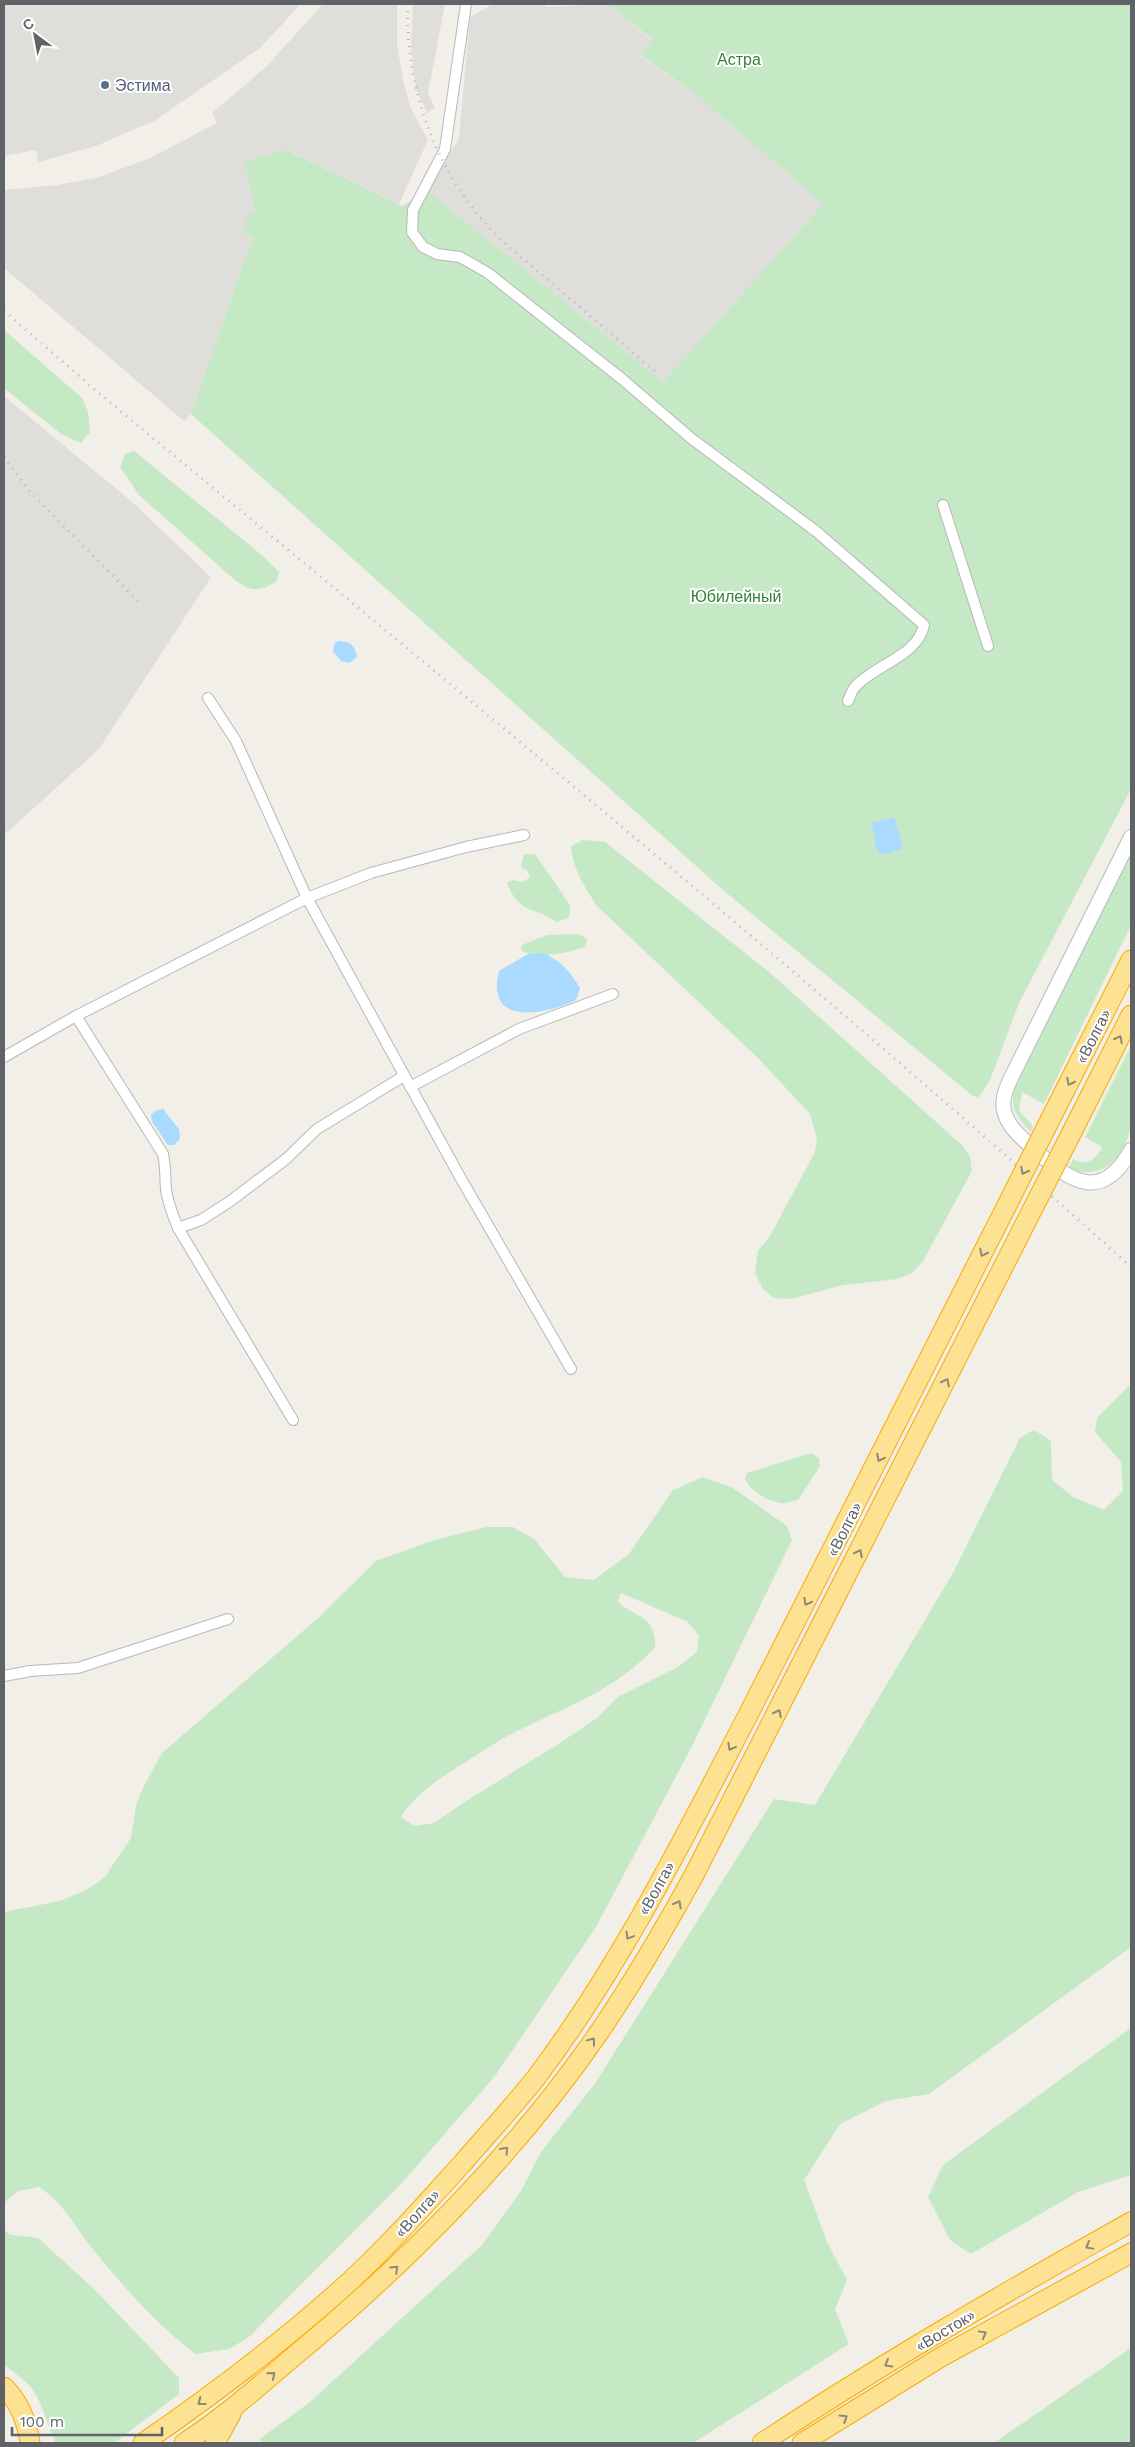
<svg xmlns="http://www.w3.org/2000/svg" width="1135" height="2447" viewBox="0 0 1135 2447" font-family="'Work Sans',sans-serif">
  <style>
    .industrial { fill: #e0deda }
    .green { fill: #c5e8c5; fill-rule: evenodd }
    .water { fill: #aadaff }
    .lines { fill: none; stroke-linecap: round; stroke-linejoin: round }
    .street-casing { stroke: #b5b8bc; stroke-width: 12 }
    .secondary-casing { stroke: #b6babf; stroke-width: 16 }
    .highway-casing { stroke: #f9ab00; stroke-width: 21 }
    .street { stroke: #fff; stroke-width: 10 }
    .secondary { stroke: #fff; stroke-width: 14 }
    .highway { stroke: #fde293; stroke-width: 19 }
    .rail { stroke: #b6b7b8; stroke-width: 3; stroke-dasharray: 1 6; stroke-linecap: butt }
    .highway-bridge-casing { stroke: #f9ab00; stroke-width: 21; stroke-linecap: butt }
    .highway-bridge { stroke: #fde293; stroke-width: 19 }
    .oneway { stroke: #8e8975 }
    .service-dot { fill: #5c6f8a; stroke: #fff; stroke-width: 2 }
    .labels { text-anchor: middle; stroke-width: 4; stroke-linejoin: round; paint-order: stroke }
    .park-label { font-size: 16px; fill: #348238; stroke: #fff }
    .service-label { font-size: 16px; fill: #4e5e75; stroke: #fff; text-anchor: start }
    .street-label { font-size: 16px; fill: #5f6368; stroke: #fff }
  </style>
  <rect width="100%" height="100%" fill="#f1efe8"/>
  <g class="industrial">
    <path d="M4,4H301L260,48L154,121L96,146L38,162L36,150L4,156Z"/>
    <path d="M323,4H397V45L403,79L410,107L428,140L399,204L288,150L244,162L256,213L249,223L253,236L191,414L184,421L4,268V190L57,185L96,178L148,159L217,123L212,113L274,60V58Z"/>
    <path d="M413,4H445L428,93L435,108L427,113L416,89L411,47Z"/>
    <path d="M493,4H545L546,7L608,4L653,41L641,56L694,93L823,204L663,382L428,191L459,138L470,17Z"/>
    <path d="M4,396L131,501L211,577L99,749L4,835Z"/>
  </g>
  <g class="green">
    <path d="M608,4H1131V789L1019,1003L990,1080L979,1097L973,1096L723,890L191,414L253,236L244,234L248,223L246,222L247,215L256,213L244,162L287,150L402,206L428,191L663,382L823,204L694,93L641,55L653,40Z"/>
    <path d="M4,330L82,398L88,412L90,432L81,443L61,434L4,388Z"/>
    <path d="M134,451L263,556L279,572L276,582C258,591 255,593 236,581L139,495L120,467L125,454Z"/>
    <path d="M583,840L605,842L769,972L963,1146L970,1157L972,1171L923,1261L912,1273L897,1279L843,1285L790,1299L774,1298L763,1289L755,1273L758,1251L770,1236L815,1152L817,1139L810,1114L758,1058L597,906C585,887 573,870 571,846Z"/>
    <path d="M1131,853V925L1044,1104L1022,1092L1019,1111L1033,1126L1031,1132C1018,1119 1010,1108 1014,1090Z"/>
    <path d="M524,854H535L570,905L569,918L557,922C532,905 520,915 507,883L513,880L523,882L530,877L527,870L521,867Z"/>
    <path d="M579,934L587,939L585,947C567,953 537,960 521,950L522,945L547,935Z"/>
    <path d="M1131,1046C1131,1070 1135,1102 1131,1125C1125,1157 1103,1182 1069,1168L1073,1159C1086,1167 1096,1160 1102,1147L1085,1137Z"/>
    <path d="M1131,1384V1947L929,2094L886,2101L840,2124L804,2180L827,2242L847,2280L835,2309L849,2344L693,2443H262L260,2439L310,2402L482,2245L521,2191L541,2152L596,2082L774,1799L815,1805L953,1573L1020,1438L1034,1430L1051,1441L1052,1480L1073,1497L1104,1510L1123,1491L1121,1462L1095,1432L1097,1418Z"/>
    <path d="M811,1453L819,1458L820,1466L798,1500C793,1501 786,1504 782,1503C768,1502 751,1491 745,1479L747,1473Z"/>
    <path d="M703,1477L733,1488L787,1526L792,1540L690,1750L596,1927L495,2076L401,2184L249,2337L229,2349L195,2354C158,2325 125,2289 96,2253C77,2230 64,2203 39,2187L18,2191L4,2203V1912L60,1901L86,1890L104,1878L131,1838L136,1805L143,1788L162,1753L318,1618L376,1561L435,1540L486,1527H513L534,1539L565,1577L594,1580L629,1554L673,1490ZM621,1593L688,1622L699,1636L697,1652L678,1667L618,1697L597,1718L560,1743L463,1803L434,1823L414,1826L401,1817C415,1794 440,1778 464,1763C482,1752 500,1739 519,1730C570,1705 616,1690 655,1647C656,1616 638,1619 618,1602Z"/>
    <path d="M1131,2028V2175L1078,2192L971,2254L950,2240L928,2197L943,2165Z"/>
    <path d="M4,2229L10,2235L38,2238L94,2289L179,2378V2394L114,2443H56C46,2424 43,2401 29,2385C22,2378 12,2371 4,2365Z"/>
    <path d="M1131,2348V2443H994Z"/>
  </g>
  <g class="water">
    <path d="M338,641C350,641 355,645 357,657L350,663L341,661L333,652L334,644Z"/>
    <path d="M894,817L903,848L882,855L875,846L876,840L871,823Z"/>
    <path d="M544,953C561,962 570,971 580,988L576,1000C544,1015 485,1027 499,971L528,954Z"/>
    <path d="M163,1109L179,1129L180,1139L174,1145H168L152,1122L151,1115L155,1111Z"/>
  </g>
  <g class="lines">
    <defs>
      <g id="street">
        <path d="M466,4L445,149L413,210L412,232L423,247L437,254L460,257L488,273L622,379L692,439L817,532L924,625C918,656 874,665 855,687C852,690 850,697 848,701"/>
        <path d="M943,505L988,646"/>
        <path d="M208,698L236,741L307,898L460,1177L571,1369"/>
        <path d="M76,1016L163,1154C166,1168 165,1177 166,1190C168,1203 173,1216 178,1228L293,1420"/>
        <path d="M4,1057L76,1016L307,898L371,873L466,847L524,835"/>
        <path d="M410,1087L519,1029L613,994"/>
        <path d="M178,1228L201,1220L229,1202L286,1159L317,1129L404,1076"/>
        <path d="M4,1676L30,1671L78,1668L228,1619"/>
      </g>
      <path id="secondary" d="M1131,837L1015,1070C1009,1082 1001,1096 1004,1110C1007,1127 1024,1140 1036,1151C1071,1182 1102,1203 1131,1150"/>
      <g id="highway">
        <path d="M1054,1112L1131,960"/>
        <path d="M1073,1130L1131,1015"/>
        <path d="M4,2387C20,2403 27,2421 30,2443"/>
        <path d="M143,2443C210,2397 276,2347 337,2293C381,2254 420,2210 460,2166C485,2137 511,2109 535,2079C620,1967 683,1840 748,1715C835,1547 920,1378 1005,1209"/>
        <path d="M184,2443C223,2418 258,2387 293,2357C406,2264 517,2152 600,2031C634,1981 665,1928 694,1875L1024,1226"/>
        <path d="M215,2443L231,2414"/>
        <path d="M762,2443C881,2364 1006,2292 1131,2222"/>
        <path d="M802,2443L941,2357L1131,2253"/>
      </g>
    </defs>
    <use href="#street" class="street-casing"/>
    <use href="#secondary" class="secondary-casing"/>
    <use href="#highway" class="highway-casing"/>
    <use href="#street" class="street"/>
    <use href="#secondary" class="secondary"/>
    <use href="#highway" class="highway"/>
    <g class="rail">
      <path d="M408,4C405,81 430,155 478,215C498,240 524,259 548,280C585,311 621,343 658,374"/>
      <path d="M4,311L101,395C447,682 797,966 1131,1267"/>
      <path d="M4,457L31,493L142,605"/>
    </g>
    <defs>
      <g id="highway-bridge">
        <path d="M1005,1209L1054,1112"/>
        <path d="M1024,1226L1073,1130"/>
      </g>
    </defs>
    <use href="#highway-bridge" class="highway-bridge-casing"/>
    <use href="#highway-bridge" class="highway-bridge"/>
  </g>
  <defs><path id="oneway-chevron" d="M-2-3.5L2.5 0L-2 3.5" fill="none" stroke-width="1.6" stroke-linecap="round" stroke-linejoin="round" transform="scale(1.25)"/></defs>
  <g class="oneway">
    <use href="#oneway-chevron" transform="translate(1119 1039) rotate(-63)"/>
    <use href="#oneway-chevron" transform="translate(1070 1082) rotate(117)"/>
    <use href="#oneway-chevron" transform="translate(1024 1171) rotate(117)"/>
    <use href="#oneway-chevron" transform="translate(983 1253) rotate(117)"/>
    <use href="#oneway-chevron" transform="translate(946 1382) rotate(-63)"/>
    <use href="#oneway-chevron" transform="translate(880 1458) rotate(117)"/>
    <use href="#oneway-chevron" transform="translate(859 1553) rotate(-63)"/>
    <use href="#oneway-chevron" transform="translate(807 1602) rotate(118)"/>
    <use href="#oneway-chevron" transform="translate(778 1713) rotate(-63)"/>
    <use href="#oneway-chevron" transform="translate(731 1747) rotate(118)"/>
    <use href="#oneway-chevron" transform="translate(678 1904) rotate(-61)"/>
    <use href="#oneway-chevron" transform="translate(629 1936) rotate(121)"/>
    <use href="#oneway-chevron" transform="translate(592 2041) rotate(-53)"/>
    <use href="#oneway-chevron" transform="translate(505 2150) rotate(-49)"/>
    <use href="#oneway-chevron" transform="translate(1089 2246) rotate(151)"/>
    <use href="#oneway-chevron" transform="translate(395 2269) rotate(-44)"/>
    <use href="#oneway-chevron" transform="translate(983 2334) rotate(-29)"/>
    <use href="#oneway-chevron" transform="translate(888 2364) rotate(149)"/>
    <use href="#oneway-chevron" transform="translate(272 2375) rotate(-40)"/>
    <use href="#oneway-chevron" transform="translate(201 2402) rotate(143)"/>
    <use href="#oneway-chevron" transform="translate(844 2418) rotate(-32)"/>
  </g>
  <circle class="service-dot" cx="105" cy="85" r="5"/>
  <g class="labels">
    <g class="park-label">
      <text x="739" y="65">Астра</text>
      <text x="736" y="602">Юбилейный</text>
    </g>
    <g class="service-label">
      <text x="115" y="91">Эстима</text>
    </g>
    <g class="street-label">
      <text transform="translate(1093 1036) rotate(-63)" y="6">«Волга»</text>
      <text transform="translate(844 1529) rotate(-63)" y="6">«Волга»</text>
      <text transform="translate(656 1888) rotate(-61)" y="6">«Волга»</text>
      <text transform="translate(417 2213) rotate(-48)" y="6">«Волга»</text>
      <text transform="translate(945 2330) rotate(-31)" y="6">«Восток»</text>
    </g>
  </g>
  <rect width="1135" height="2447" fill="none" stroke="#5f6368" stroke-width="10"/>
  <g transform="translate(35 35) rotate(328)" stroke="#ffffff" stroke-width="4" paint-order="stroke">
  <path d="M0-4L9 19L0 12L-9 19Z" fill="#5f6368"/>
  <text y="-8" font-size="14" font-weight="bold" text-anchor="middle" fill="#5f6368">С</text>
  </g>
  <path d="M12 2427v8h150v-8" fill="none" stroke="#5f6368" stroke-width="2.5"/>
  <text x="20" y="2427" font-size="15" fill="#5f6368" stroke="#ffffff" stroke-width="4" paint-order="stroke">100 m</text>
</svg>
